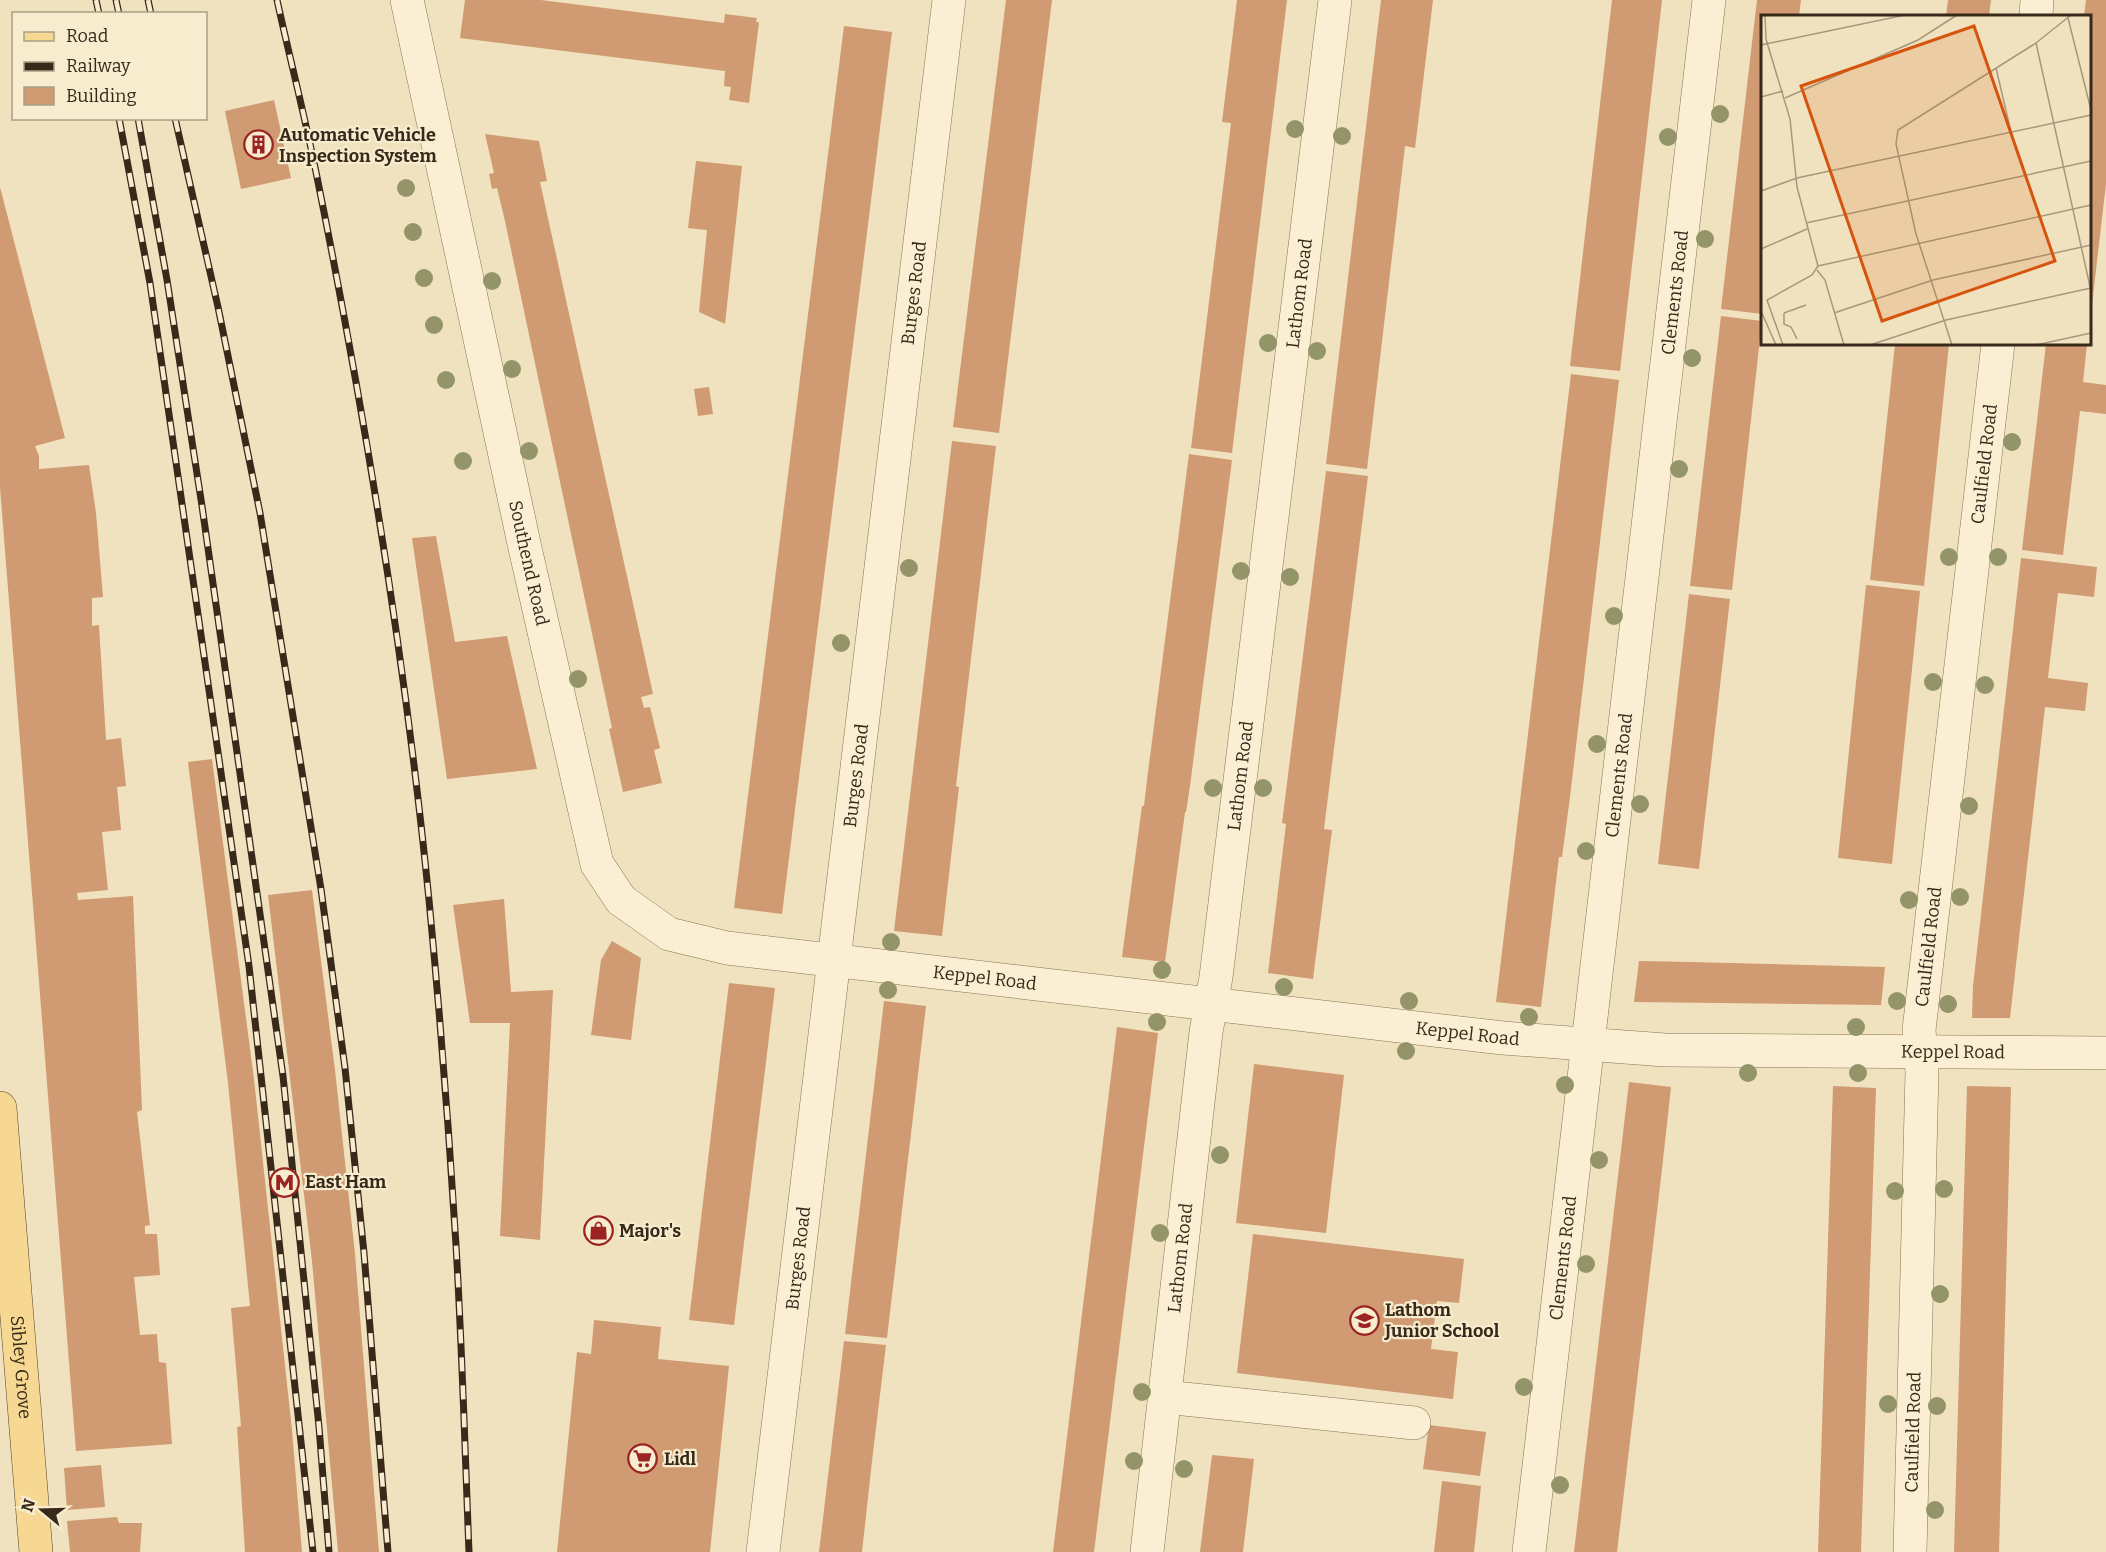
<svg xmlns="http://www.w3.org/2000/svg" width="2106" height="1552" viewBox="0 0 2106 1552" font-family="Bitter,serif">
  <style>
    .building { fill: #d09a72 }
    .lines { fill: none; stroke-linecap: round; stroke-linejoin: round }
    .minor-casing { stroke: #897256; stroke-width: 34 }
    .major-casing { stroke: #56402b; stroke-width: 34 }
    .minor { stroke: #faefd2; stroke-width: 33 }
    .major { stroke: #f6d893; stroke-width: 33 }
    .rail-casing { stroke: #38291b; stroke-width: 7 }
    .rail { stroke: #f7ecce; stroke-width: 4.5; stroke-dasharray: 14; stroke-linecap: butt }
    .tree { fill: #939468 }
    .labels { text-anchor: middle; stroke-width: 4.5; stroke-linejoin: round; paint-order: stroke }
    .poi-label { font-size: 18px; font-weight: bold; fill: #38291b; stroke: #f7ecce; text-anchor: start }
    .street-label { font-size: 18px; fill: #38291b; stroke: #f7ecce }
    .inset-road { fill: none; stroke: #a6987d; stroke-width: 1.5 }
    .view { fill: #d6540e; fill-opacity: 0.15; stroke: #d6540e; stroke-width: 3 }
    .inset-edge { fill: none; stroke: #38291b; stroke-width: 3 }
  </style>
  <rect width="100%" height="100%" fill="#f0e2be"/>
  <g class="building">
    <path d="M465,0H541L724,23L725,14L757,18L756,22H759L749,103L729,100L731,87L724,86L725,71L460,38Z"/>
    <path d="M1006,0H1052L999,433L953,427Z"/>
    <path d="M1237,0H1287L1232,453L1191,448L1231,123L1222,122Z"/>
    <path d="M1381,0H1433L1415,148L1405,146L1367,469L1326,464Z"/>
    <path d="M1612,0H1662L1620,371L1570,366Z"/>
    <path d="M1757,0H1801L1799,16H1762V314L1721,309Z"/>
    <path d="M1948,0H1991L1989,16H1946Z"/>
    <path d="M2086,0H2106V184L2091,313L2090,312V16H2084Z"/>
    <path d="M844,26L892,32L782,914L734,908Z"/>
    <path d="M274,100L291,178L241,189L225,111Z"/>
    <path d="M485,134L539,141L547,181L540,182L653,694L641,697L644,708L650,707L660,748L654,750L662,783L623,792L609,729L612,728L505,221L497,188L492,189L489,174L494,173Z"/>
    <path d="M696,161L742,166L725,324L699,312L707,230L688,228Z"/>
    <path d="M0,187L65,438L35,446L39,456V469L89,465L96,513L103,597L92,598V626L99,625L106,740L121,738L126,786L117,787L121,830L102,832L108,890L77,893L78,900L133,896L142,1110L137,1112L150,1225L145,1226V1234H157L160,1275L134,1277L140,1335L157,1334L159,1362L166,1363L172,1444L76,1451L0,487Z"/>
    <path d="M1721,316L1762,321L1732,590L1690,586Z"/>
    <path d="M1895,344H1949L1924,586L1870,580Z"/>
    <path d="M2046,344H2087L2083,382L2106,385V414L2080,411L2063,555L2022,550Z"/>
    <path d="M1571,374L1619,380L1570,797L1562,857H1559L1541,1007L1496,1002Z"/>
    <path d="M709,387L713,414L698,416L694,389Z"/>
    <path d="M952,441L996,446L956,786L959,787L942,936L894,931Z"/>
    <path d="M1189,454L1232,460L1190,786L1186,812H1185L1165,962L1122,957L1142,806H1144L1147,780Z"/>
    <path d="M1326,471L1368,476L1324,829L1332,830L1313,979L1268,973L1286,824L1282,823Z"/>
    <path d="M436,536L455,642L507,636L537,769L447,779L412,538Z"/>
    <path d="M2021,558L2097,567L2094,597L2058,593L2048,678L2088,683L2085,711L2045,707L2010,1018H1972L1973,986Z"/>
    <path d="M1866,585L1920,591L1892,864L1838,858Z"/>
    <path d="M1689,594L1730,599L1699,869L1658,864Z"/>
    <path d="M212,759L254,1079L292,1430L302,1552H245L237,1427L241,1426L231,1308L250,1306L228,1083L188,762Z"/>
    <path d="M312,890L335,1070L355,1254L379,1552H338L312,1261L268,895Z"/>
    <path d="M504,899L511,992L553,990L540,1240L500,1236L510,1023H470L453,905Z"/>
    <path d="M612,941L641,958L631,1040L591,1035L601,960Z"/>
    <path d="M1639,961L1691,962L1885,967L1881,1005L1634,1002Z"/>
    <path d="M729,983L775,988L734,1325L689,1320Z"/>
    <path d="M884,1001L926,1006L887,1338L845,1334Z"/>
    <path d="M1117,1027L1158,1033L1094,1552H1053Z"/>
    <path d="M1254,1064L1344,1075L1326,1233L1236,1223Z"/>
    <path d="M1629,1082L1671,1087L1662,1169L1617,1552H1574Z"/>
    <path d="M1833,1086L1876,1088L1861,1552H1818Z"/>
    <path d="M1967,1086L2011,1087L1999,1552H1954Z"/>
    <path d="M1253,1234L1464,1259L1459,1303L1437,1301L1431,1349L1458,1352L1453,1399L1237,1373Z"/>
    <path d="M594,1320L661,1327L658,1359L729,1366L710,1552H557L577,1352L591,1354Z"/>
    <path d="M844,1341L886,1345L872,1461L862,1552H819Z"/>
    <path d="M1429,1425L1486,1432L1480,1476L1423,1469Z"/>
    <path d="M1212,1455L1254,1459L1243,1552H1200Z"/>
    <path d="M101,1465L105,1507L67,1510L64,1468Z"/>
    <path d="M1442,1481L1481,1486L1474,1552H1434Z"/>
    <path d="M117,1517L119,1523H142L140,1552H70L67,1521Z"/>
  </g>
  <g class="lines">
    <defs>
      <g id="minor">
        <path id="s1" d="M407,0L525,548L597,864L621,900L669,934L727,948L1503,1038L1665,1050L2106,1053"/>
        <path d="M2036,16L2037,0"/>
        <path d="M1165,1397L1414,1423"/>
        <path id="s2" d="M763,1552L949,0"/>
        <path id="s3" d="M1147,1552L1206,1032L1216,977L1335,0"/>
        <path id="s4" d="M1529,1552L1709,0"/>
        <path id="s5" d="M1910,1552L1922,1072L1919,1030L1998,344"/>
      </g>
      <g id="major">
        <path id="s6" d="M0,1108L36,1552"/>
      </g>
    </defs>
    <use href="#minor" class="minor-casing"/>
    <use href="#major" class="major-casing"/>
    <use href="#minor" class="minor"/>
    <use href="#major" class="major"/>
    <defs>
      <g id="rail">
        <path d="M96,0L99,14"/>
        <path d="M116,0L119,14"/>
        <path d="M148,0L151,14"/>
        <path d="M277,0C290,59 305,117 317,177C365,415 405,657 429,900C440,1015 449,1130 456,1245C462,1347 465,1450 469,1552"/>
        <path d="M119,118L150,283L249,966L313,1552"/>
        <path d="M138,118L167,280L202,506L283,1076L319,1427L329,1552"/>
        <path d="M175,118L218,307L260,513L321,889L345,1068L364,1253L388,1552"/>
      </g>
    </defs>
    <use href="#rail" class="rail-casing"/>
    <use href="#rail" class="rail"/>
  </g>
  <g class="tree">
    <circle cx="1720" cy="114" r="9"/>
    <circle cx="1295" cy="129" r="9"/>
    <circle cx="1342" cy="136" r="9"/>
    <circle cx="1668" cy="137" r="9"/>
    <circle cx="406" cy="188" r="9"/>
    <circle cx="413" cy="232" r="9"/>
    <circle cx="1705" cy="239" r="9"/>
    <circle cx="424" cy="278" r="9"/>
    <circle cx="492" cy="281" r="9"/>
    <circle cx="434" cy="325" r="9"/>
    <circle cx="1268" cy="343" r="9"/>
    <circle cx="1317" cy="351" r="9"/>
    <circle cx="1692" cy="358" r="9"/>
    <circle cx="512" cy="369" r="9"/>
    <circle cx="446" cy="380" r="9"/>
    <circle cx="2012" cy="442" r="9"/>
    <circle cx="529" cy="451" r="9"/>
    <circle cx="463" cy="461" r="9"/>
    <circle cx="1679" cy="469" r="9"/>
    <circle cx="1949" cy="557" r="9"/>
    <circle cx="1998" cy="557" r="9"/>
    <circle cx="909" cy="568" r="9"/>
    <circle cx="1241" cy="571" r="9"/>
    <circle cx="1290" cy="577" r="9"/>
    <circle cx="1614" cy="616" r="9"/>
    <circle cx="841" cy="643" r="9"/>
    <circle cx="578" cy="679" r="9"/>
    <circle cx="1933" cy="682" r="9"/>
    <circle cx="1985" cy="685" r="9"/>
    <circle cx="1597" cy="744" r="9"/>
    <circle cx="1213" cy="788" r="9"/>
    <circle cx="1263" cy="788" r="9"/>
    <circle cx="1640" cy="804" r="9"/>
    <circle cx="1969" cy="806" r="9"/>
    <circle cx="1586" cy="851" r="9"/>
    <circle cx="1960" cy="897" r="9"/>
    <circle cx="1909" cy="900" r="9"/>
    <circle cx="891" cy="942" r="9"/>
    <circle cx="1162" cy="970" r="9"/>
    <circle cx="1284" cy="987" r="9"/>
    <circle cx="888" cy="990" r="9"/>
    <circle cx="1409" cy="1001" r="9"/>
    <circle cx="1897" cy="1001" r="9"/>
    <circle cx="1948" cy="1004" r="9"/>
    <circle cx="1529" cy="1017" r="9"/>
    <circle cx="1157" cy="1022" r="9"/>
    <circle cx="1856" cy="1027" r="9"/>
    <circle cx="1406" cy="1051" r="9"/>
    <circle cx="1748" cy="1073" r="9"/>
    <circle cx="1858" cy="1073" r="9"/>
    <circle cx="1565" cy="1085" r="9"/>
    <circle cx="1220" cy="1155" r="9"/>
    <circle cx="1599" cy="1160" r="9"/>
    <circle cx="1944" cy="1189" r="9"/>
    <circle cx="1895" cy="1191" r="9"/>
    <circle cx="1160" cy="1233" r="9"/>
    <circle cx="1586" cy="1264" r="9"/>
    <circle cx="1940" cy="1294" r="9"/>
    <circle cx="1524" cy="1387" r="9"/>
    <circle cx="1142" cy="1392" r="9"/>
    <circle cx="1888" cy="1404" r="9"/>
    <circle cx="1937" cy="1406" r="9"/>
    <circle cx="1134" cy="1461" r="9"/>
    <circle cx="1184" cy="1469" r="9"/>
    <circle cx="1560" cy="1485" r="9"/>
    <circle cx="1935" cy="1510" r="9"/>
  </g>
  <defs>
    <symbol id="building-ring" viewBox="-11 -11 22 22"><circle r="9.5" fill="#f7ecce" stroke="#9b2423" stroke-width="1.5"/><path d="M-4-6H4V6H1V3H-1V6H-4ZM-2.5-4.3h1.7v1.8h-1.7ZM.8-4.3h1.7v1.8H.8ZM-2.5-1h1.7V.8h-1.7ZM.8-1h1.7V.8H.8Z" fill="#9b2423"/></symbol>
    <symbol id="metro-ring" viewBox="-11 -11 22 22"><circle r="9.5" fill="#f7ecce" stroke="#9b2423" stroke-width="1.5"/><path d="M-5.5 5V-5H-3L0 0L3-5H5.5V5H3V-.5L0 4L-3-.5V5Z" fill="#9b2423"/></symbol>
    <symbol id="shop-ring" viewBox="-11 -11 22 22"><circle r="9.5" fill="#f7ecce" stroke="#9b2423" stroke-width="1.5"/><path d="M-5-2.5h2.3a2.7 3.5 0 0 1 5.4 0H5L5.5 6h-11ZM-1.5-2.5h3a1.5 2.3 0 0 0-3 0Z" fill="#9b2423"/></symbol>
    <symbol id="school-ring" viewBox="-11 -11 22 22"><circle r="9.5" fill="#f7ecce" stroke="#9b2423" stroke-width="1.5"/><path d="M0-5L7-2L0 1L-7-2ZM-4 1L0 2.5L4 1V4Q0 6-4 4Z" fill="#9b2423"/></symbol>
    <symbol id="supermarket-ring" viewBox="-11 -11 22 22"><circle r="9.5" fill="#f7ecce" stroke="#9b2423" stroke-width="1.5"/><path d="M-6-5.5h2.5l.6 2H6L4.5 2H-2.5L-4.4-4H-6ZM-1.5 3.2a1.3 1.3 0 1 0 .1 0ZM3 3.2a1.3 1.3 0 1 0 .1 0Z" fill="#9b2423"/></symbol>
  </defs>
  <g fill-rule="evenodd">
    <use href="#building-ring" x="242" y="128" width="33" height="33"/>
    <use href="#metro-ring" x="268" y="1166" width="33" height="33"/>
    <use href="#shop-ring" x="582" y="1214" width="33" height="33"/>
    <use href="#school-ring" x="1348" y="1304" width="33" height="33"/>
    <use href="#supermarket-ring" x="626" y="1442" width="33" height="33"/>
  </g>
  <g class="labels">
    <g class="poi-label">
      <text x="279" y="141">Automatic Vehicle<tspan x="279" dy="21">Inspection System</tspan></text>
      <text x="305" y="1188">East Ham</text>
      <text x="619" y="1237">Major's</text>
      <text x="1385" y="1316">Lathom<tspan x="1385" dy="21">Junior School</tspan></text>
      <text x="664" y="1465">Lidl</text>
    </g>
    <g class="street-label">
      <text dy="6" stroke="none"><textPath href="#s4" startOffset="1268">Clements Road</textPath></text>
      <text dy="6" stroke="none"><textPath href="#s2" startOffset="1268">Burges Road</textPath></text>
      <text dy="6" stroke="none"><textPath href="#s3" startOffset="1268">Lathom Road</textPath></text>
      <text dy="6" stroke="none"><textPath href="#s5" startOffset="1092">Caulfield Road</textPath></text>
      <text dy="6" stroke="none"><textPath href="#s1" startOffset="576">Southend Road</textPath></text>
      <text dy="6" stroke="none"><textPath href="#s2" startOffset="782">Burges Road</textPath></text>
      <text dy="6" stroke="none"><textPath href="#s3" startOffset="782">Lathom Road</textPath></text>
      <text dy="6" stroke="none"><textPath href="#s4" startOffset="782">Clements Road</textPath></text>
      <text dy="6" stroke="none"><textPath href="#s5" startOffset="606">Caulfield Road</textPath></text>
      <text dy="6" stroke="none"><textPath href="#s1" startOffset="1306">Keppel Road</textPath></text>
      <text dy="6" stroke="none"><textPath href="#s1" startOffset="1792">Keppel Road</textPath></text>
      <text dy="6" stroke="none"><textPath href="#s1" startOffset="2278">Keppel Road</textPath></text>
      <text dy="6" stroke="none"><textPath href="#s3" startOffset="296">Lathom Road</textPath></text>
      <text dy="6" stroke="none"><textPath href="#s2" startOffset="296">Burges Road</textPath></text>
      <text dy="6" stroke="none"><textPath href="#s4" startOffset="296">Clements Road</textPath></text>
      <text dy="6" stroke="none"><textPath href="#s6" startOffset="260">Sibley Grove</textPath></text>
      <text dy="6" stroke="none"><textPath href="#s5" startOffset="120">Caulfield Road</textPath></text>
    </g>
  </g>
  <g transform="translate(1761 15)">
    <rect width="330" height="330" fill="#f0e2be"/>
    <path class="inset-road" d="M4,0L5,24L29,104L36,172L57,251L51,260L6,285L22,330M307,3L330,95M275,28L330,276M0,30L144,0M235,53L250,117M0,82L22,76M24,83L157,25L196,0M0,176L36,163L330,100M45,208L330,146M0,234L46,214M57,251L330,190M56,255L64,265L83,330M0,296L15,330M23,298V309L30,312L36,324M23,298L45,290M73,298L172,265L330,230M109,330L185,305L330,273M191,330L155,219L135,129L137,115L275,28L310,0M275,330L330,318"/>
    <path class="view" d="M213,11L294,246L121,306L40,71Z"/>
    <rect width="330" height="330" class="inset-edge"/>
  </g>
  <rect x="12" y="12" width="195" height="108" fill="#f7ecce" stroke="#ab9e86" stroke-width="1.5"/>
  <rect x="24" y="32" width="30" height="9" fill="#f6d893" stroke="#ab9e86" stroke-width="1.5"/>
  <text x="66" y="42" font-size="18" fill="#38291b">Road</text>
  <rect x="24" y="62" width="30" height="9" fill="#38291b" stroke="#ab9e86" stroke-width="1.5"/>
  <text x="66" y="72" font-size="18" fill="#38291b">Railway</text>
  <rect x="24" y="87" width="30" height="18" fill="#d09a72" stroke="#ab9e86" stroke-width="1.5"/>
  <text x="66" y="102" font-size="18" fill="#38291b">Building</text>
  <g transform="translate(42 1510) rotate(289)" stroke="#f7ecce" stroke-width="4.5" paint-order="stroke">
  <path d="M0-4.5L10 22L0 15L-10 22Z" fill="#38291b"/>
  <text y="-9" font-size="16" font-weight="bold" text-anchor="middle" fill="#38291b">N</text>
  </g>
</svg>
